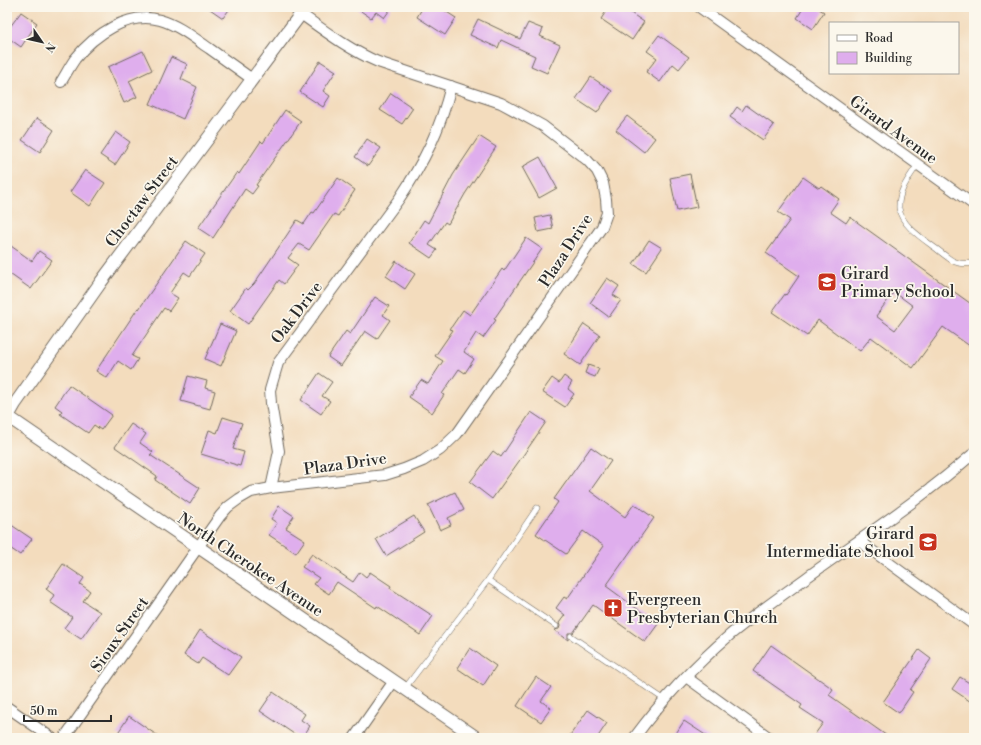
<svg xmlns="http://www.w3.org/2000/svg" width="981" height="745" viewBox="0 0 981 745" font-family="'Libre Bodoni',serif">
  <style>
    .building { fill: #dfaeed; fill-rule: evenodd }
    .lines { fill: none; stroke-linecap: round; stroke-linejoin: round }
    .service-casing { stroke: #71695e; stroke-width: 6 }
    .minor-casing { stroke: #71695e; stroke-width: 12 }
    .tertiary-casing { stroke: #71695e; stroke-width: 14 }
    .service { stroke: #fff; stroke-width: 5 }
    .minor { stroke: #fff; stroke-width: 10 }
    .tertiary { stroke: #fff; stroke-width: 12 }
    .labels { text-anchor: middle; stroke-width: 3.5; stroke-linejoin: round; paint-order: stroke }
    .street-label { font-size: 16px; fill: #2b2b2b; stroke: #fbf7ec }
    .poi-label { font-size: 16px; fill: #2b2b2b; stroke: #fbf7ec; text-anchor: start }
  </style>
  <rect width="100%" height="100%" fill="#fbf7ec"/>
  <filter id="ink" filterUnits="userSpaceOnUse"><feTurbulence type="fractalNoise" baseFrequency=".025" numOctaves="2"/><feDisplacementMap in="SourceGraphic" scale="8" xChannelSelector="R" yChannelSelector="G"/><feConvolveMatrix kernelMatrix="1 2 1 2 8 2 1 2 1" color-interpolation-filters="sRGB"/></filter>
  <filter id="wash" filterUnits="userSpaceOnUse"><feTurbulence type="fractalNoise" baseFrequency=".012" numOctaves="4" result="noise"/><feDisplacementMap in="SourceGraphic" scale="16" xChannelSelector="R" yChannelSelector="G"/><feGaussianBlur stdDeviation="0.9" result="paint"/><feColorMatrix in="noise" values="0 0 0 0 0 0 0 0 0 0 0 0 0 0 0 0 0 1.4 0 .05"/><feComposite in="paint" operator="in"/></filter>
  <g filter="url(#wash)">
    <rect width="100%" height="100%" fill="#f3dcbd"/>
    <g id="blocks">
      <g class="building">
        <path d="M207,7H231L223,18Z"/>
        <path d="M355,7H392L384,18L376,12L371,18Z"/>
        <path d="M423,7H439L456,18L445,35L417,17Z"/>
        <path d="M609,7H622L644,22L632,40L601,19Z"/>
        <path d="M804,7H816L824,12L813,29L797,18Z"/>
        <path d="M21,12L37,23L21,47L7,37V31Z"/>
        <path d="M478,19L520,39L528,23L543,29L540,36L560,45L547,73L531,66L535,56L501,40L498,48L470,35Z"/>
        <path d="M659,35L689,57L679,69L673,64L660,82L646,72L657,58L647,51Z"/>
        <path d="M143,51L152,70L129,81L137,97L124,103L108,67Z"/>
        <path d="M171,57L187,64L181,79L197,87L183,119L150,104Z"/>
        <path d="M320,61L336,71L323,91L330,96L323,107L300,92Z"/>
        <path d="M591,77L612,91L597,113L576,99Z"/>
        <path d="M391,93L413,108L402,124L380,110Z"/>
        <path d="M746,105L774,125L763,140L730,117L737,107L742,111Z"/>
        <path d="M285,110L301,121L256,185L258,186L252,194L245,189L213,238L198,228L237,172L239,174L261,141L263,143Z"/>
        <path d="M627,116L655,138L644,152L616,130Z"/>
        <path d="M37,118L54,130L40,152L22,140Z"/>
        <path d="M116,132L130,142L115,165L100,155Z"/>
        <path d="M479,136L496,147L465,194L448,224L445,222L429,245L437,250L431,258L409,243L424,220L428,223L453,175Z"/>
        <path d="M367,139L381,148L368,166L355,157Z"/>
        <path d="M540,157L557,188L539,198L522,167Z"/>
        <path d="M85,170L105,183L90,206L70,192Z"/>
        <path d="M690,174L697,207L677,211L670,178Z"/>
        <path d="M803,177L819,188L821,186L839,199L830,212L846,223L850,217L974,306V349L943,327L913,368L871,337L860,351L818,320L807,336L772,312L785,294L786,295L799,276L766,253L790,220L778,212ZM894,292L913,306L895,330L876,316Z"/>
        <path d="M338,178L355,190L338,216L334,214L309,250L299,244L288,258L298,265L284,284L279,280L248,324L230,311L246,288L248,290L254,284L297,220L304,224L312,212L314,213Z"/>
        <path d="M550,215L553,229L538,232L535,218Z"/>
        <path d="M526,238L542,249L494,319L496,320L483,338L476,333L464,352L474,359L465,373L459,369L442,394L444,395L432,413L409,397L421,380L428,384L443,361L435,356L453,330L450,329L463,310L470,315L502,269L504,271Z"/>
        <path d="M649,240L662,248L646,272L633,264Z"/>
        <path d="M186,241L205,254L190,276L184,272L170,293L178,298L169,311L164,308L132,356L138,359L131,370L118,361L107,378L96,371L138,308L139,309Z"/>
        <path d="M11,246L32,261L39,251L52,260L31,289L7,272V252Z"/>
        <path d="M396,261L415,274L405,289L386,276Z"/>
        <path d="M607,278L619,286L613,295L621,300L609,317L590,303Z"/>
        <path d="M375,297L389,306L383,315L390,320L377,339L365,331L341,366L328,357L346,331L350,334Z"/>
        <path d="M220,324L236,331L221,366L205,359Z"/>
        <path d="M584,324L600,335L580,365L564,354Z"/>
        <path d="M588,365L599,369L595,377L585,373Z"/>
        <path d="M319,373L332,382L322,396L330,401L321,414L301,400Z"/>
        <path d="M188,376L207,381L205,388L215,391L210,409L181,401Z"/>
        <path d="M564,376L572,382L568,389L574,394L565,407L542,392L552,378L559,383Z"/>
        <path d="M69,385L112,415L101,430L94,425L88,433L60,414L62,411L55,406Z"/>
        <path d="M531,412L546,422L522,457L492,499L470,482L493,451L501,457Z"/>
        <path d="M223,417L242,423L233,449L244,452L240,466L201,454L209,430L217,433Z"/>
        <path d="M131,424L146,434L140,443L153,452L150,455L200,488L190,504L155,480L157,476L115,447Z"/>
        <path d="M591,447L611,461L590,491L625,517L634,504L654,518L606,586L658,624L645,642L593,605L573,633H568V640L554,630L559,629L560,626L559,623L565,615L556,608L564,597L567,599L604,546L583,531L566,554L536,534L558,502L554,499Z"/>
        <path d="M455,492L464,510L448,518L451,525L440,530L428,505Z"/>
        <path d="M279,506L294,516L286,528L305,540L296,553L269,535L277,523L271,519Z"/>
        <path d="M414,516L424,532L386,556L376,539Z"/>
        <path d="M7,522L32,539L20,555L7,546Z"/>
        <path d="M312,554L353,582L360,572L366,577L370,572L391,586L390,588L433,616L420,635L377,606L376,608L337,582L329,594L314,584L319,578L302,567Z"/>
        <path d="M63,564L84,578L80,584L90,591L83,601L100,612L81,639L64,628L72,617L50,602L54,595L46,589Z"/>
        <path d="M200,630L241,657L228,675L202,658L198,664L184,655Z"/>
        <path d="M771,645L833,689L829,695L890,738H821L815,734L823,723L800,708L802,705L753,671Z"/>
        <path d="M470,648L496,666L483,686L457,668Z"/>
        <path d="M919,650L931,659L910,690L913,692L899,713L883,702Z"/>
        <path d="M536,677L551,687L541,701L551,708L541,722L517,706Z"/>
        <path d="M960,677L974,686V704L952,689Z"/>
        <path d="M273,692L305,714L301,720L310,726L302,738H300L260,711Z"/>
        <path d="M588,710L607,723L597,738H568Z"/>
        <path d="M129,716L161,738H123L117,734Z"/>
        <path d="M684,721L710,738H673Z"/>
      </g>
    </g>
  </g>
  <g filter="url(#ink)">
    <use href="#blocks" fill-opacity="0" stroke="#71695e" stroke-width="1"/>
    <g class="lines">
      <defs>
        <g id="service">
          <path d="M918,164C909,178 898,191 899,208C901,226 925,240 938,250C943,254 948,258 953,261C959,264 967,264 974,263"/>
          <path d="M488,580L556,626"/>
          <path d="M571,636L665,700"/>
          <path d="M405,688L488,580L537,508"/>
        </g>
        <g id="minor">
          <path d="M699,7L974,205"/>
          <path d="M61,82C66,74 70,66 75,59C94,35 128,11 160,20C178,25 194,38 210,49C224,59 238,69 252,79"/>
          <path d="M271,488L279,451L271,403L270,390L278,363L399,199C424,162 440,130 451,86"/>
          <path d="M859,541L974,625"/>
          <path d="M686,677L770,738"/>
          <path d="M7,707L52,738"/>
          <path d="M64,738L220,516L228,507L239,499L251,492L271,488L385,475L404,469L423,461L440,450L457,434L602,227L607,213L606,199L603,183L597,171L587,160L543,126L501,103L378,62C350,50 326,32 301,14"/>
          <path d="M354,738L394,681"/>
          <path d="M634,738C662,700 695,665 731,634C755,614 781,596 806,578C863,537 921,499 974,453"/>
        </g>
        <g id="tertiary">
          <path d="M7,416L477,738"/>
          <path d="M7,418L15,404L101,282L306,7"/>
        </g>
      </defs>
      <use href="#service" class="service-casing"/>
      <use href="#minor" class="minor-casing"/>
      <use href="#tertiary" class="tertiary-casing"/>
      <use href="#service" class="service"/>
      <use href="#minor" class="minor"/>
      <use href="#tertiary" class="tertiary"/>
    </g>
  </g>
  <defs>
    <symbol id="school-square" viewBox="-11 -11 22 22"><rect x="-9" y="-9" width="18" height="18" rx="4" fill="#c8321e" stroke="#fbf7ec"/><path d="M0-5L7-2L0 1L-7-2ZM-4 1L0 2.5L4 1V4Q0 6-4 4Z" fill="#fff"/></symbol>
    <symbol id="church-square" viewBox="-11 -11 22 22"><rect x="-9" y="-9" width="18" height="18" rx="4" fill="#c8321e" stroke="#fbf7ec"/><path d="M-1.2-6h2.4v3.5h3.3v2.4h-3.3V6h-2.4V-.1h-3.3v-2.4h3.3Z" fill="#fff"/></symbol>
  </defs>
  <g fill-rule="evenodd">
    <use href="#school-square" x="816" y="271" width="22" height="22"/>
    <use href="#school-square" x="917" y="531" width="22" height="22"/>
    <use href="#church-square" x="602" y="597" width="22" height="22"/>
  </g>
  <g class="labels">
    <g class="street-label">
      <text transform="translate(894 129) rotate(36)" y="6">Girard Avenue</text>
      <text transform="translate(141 201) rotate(-53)" y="6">Choctaw Street</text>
      <text transform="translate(565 250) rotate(-57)" y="6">Plaza Drive</text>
      <text transform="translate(296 312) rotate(-53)" y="6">Oak Drive</text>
      <text transform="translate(345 463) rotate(-8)" y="6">Plaza Drive</text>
      <text transform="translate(251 564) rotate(34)" y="6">North Cherokee Avenue</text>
      <text transform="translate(119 634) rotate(-55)" y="6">Sioux Street</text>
    </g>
    <g class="poi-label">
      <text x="841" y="279">Girard<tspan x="841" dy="18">Primary School</tspan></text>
      <text x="914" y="539" text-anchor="end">Girard<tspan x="914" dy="18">Intermediate School</tspan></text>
      <text x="627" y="605">Evergreen<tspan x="627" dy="18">Presbyterian Church</tspan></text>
    </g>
  </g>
  <rect width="981" height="745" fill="none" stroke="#fbf7ec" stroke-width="24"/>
  <rect x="829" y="22" width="130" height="52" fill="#fbf7ec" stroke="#a8a59f"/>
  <rect x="837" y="35" width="20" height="6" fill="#ffffff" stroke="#a8a59f"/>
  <text x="865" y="42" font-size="12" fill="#2b2b2b">Road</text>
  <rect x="837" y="52" width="20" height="12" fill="#dfaeed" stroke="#a8a59f"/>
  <text x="865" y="62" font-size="12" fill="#2b2b2b">Building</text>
  <g transform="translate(42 42) rotate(124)" stroke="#fbf7ec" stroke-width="3" paint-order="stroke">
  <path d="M0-3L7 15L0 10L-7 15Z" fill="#2b2b2b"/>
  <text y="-6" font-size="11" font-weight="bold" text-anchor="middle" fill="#2b2b2b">N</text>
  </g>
  <path d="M24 715v6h87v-6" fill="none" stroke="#2b2b2b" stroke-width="2"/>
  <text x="30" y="715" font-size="12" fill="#2b2b2b" stroke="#fbf7ec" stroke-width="3" paint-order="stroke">50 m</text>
</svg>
